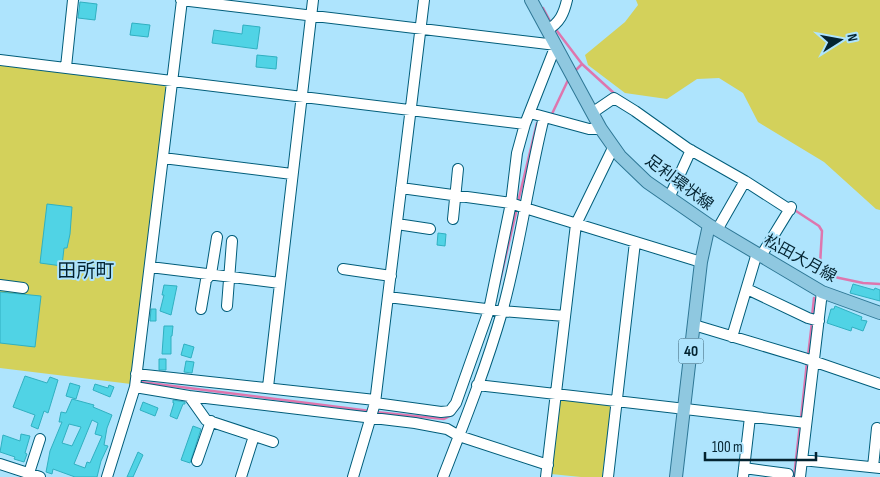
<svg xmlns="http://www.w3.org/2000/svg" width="880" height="477" font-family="'Sofia Sans Condensed','Noto Sans JP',sans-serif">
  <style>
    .green { fill: #d3d15b }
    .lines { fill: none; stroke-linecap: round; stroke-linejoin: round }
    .stream { stroke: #de76ae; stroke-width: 2.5 }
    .building { fill: #50d3e5; stroke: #30b0c1; fill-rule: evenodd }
    .minor-casing { stroke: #015d7a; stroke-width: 12 }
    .major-casing { stroke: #2e7795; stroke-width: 14 }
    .minor { stroke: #fff; stroke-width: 10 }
    .major { stroke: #8fc8e0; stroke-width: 12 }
    .labels { text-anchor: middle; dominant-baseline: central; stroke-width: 4; stroke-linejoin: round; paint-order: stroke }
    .shield { fill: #aee4fd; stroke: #365d6e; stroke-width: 1 }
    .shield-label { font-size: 15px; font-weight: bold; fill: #032330 }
    .street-label { font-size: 16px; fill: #032330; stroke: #aee4fd }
    .quarter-label { font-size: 19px; fill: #032330; stroke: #aee4fd }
  </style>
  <rect width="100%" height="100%" fill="#aee4fd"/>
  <path class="green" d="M636 0H880V210L876 209 824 162 758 122 743 93 719 78 697 79 667 99 625 93 588 65 585 55 625 22 638 5Z
    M0 64 151 82 165 86 168 88 131 384 0 368Z
    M562 398 609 403 611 408 602 477H581L551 474 558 400Z"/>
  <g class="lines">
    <path class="stream" d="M543 8 551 23
      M554 27 582 64 616 95
      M574 72 582 64
      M551 116 569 78
      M518 202 537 123 539 122
      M793 209 819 226 822 231 820 265
      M825 275 863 283 880 284
      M499 285 517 208
      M812 317 814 298
      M808 356 812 322
      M141 382 370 411
      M375 412 444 419 452 415 459 407
      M801 418 807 362
      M794 477 800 424"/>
  </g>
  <path class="building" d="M80 2 97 4 95 20 78 18Z
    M132 23 150 25 148 37 130 35Z
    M243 25 260 27 257 49 212 43 214 30 242 34Z
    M257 55 277 57 276 69 256 67Z
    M47 204 72 207 70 234 67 248H64L62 266 40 263Z
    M438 233 446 234 445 246 437 245Z
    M853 284 874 290 875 288 880 290V301L850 293Z
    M164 285 177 286 171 315 160 311 164 295H162Z
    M0 292 41 296 35 347 0 343Z
    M835 306 862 317 861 320 867 321 863 331 852 327 851 331 827 323 831 309H834Z
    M151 309H156V321H150Z
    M164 326H173L172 336H171V354H162Z
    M184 344 194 347 191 358 181 355Z
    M159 359H166V370H159Z
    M186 361 194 362 192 373 184 372Z
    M25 376 47 383 50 377 58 380 48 413 44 411 38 429 31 426 35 415 13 407Z
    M70 383 80 386 76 399 66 396Z
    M95 384 108 388 109 385 114 387 110 397 93 390Z
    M72 399 94 405 93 407 112 415 107 428 104 445 108 446 101 461 97 477H75L53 469 52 474 46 472 50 451 62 422H59L61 412 66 413ZM92 420 98 423 95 434 102 436 90 463 87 462 85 468 74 464ZM69 424 81 427 72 446 62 443Z
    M173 400 185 402V404H183L177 419 170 416 174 403H173Z
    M143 402 158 408 155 416 140 410Z
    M193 426 201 429 190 463 181 460Z
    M21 434 30 436 25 453 27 454 24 462 14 459 15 457 0 452 3 435 20 441Z
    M138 452 143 455 133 477H127Z"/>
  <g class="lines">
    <defs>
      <path id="minor" d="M181 0 556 45 525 124 517 153 511 203 489 310 456 403 450 411 441 412 375 403
        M547 30C560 23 564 13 567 0
        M0 60 525 124
        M66 67 73 0
        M530 113 589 129H601
        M592 113 614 98 635 111 687 148 745 181 717 230
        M163 158 292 174
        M745 181 790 210
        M401 188 511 203 525 208 701 262
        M669 198 691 150
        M453 219 458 169
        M397 224 430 229
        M761 256 791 207
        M150 267 280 283
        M343 269 391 276
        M0 285 23 288
        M747 289 808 318 819 321
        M388 297 502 311 565 316
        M227 306 232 241
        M201 309 206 280 211 274 217 237
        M694 325 804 358 880 384
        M732 337 757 253
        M136 374 375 400
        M477 385 806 423
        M135 387 189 396 415 423 447 429 459 436 548 465
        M268 387 313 0
        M189 396 206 420 273 442
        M802 460 880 468
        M197 461 211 421
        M0 464 40 477
        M873 467 877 428
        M744 468 788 474
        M29 473 40 439
        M107 477 135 387 182 0
        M241 477 254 436
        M353 477 375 403 424 0
        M443 477C464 423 486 368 502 312 520 248 528 181 544 117
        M546 477 576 224 613 148
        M608 477 635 242
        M743 477 750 417
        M800 477 822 292"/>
      <path id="major" d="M531 0 601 129 620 156 647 182 709 225 822 292 880 313
        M676 477 701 262 709 225"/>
    </defs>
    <use href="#minor" class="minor-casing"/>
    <use href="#major" class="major-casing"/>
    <use href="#minor" class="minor"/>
    <use href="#major" class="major"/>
  </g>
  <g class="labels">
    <rect class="shield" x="678.5" y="338.5" width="25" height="25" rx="4"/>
    <g class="shield-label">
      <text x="691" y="351">40</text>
    </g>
    <g class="street-label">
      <text transform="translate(679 183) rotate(37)">足利環状線</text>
      <text transform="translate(800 259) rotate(29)">松田大月線</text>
    </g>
    <g class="quarter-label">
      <text x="86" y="271">田所町</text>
    </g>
  </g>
  <g transform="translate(840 40) rotate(79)" stroke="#aee4fd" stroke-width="4" paint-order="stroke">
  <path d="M0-4L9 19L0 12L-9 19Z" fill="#032330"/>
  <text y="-8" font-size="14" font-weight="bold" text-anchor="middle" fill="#032330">N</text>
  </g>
  <path d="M705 452v8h111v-8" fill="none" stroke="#032330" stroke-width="2.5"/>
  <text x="712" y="452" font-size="15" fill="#032330" stroke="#aee4fd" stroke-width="4" paint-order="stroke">100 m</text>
</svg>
